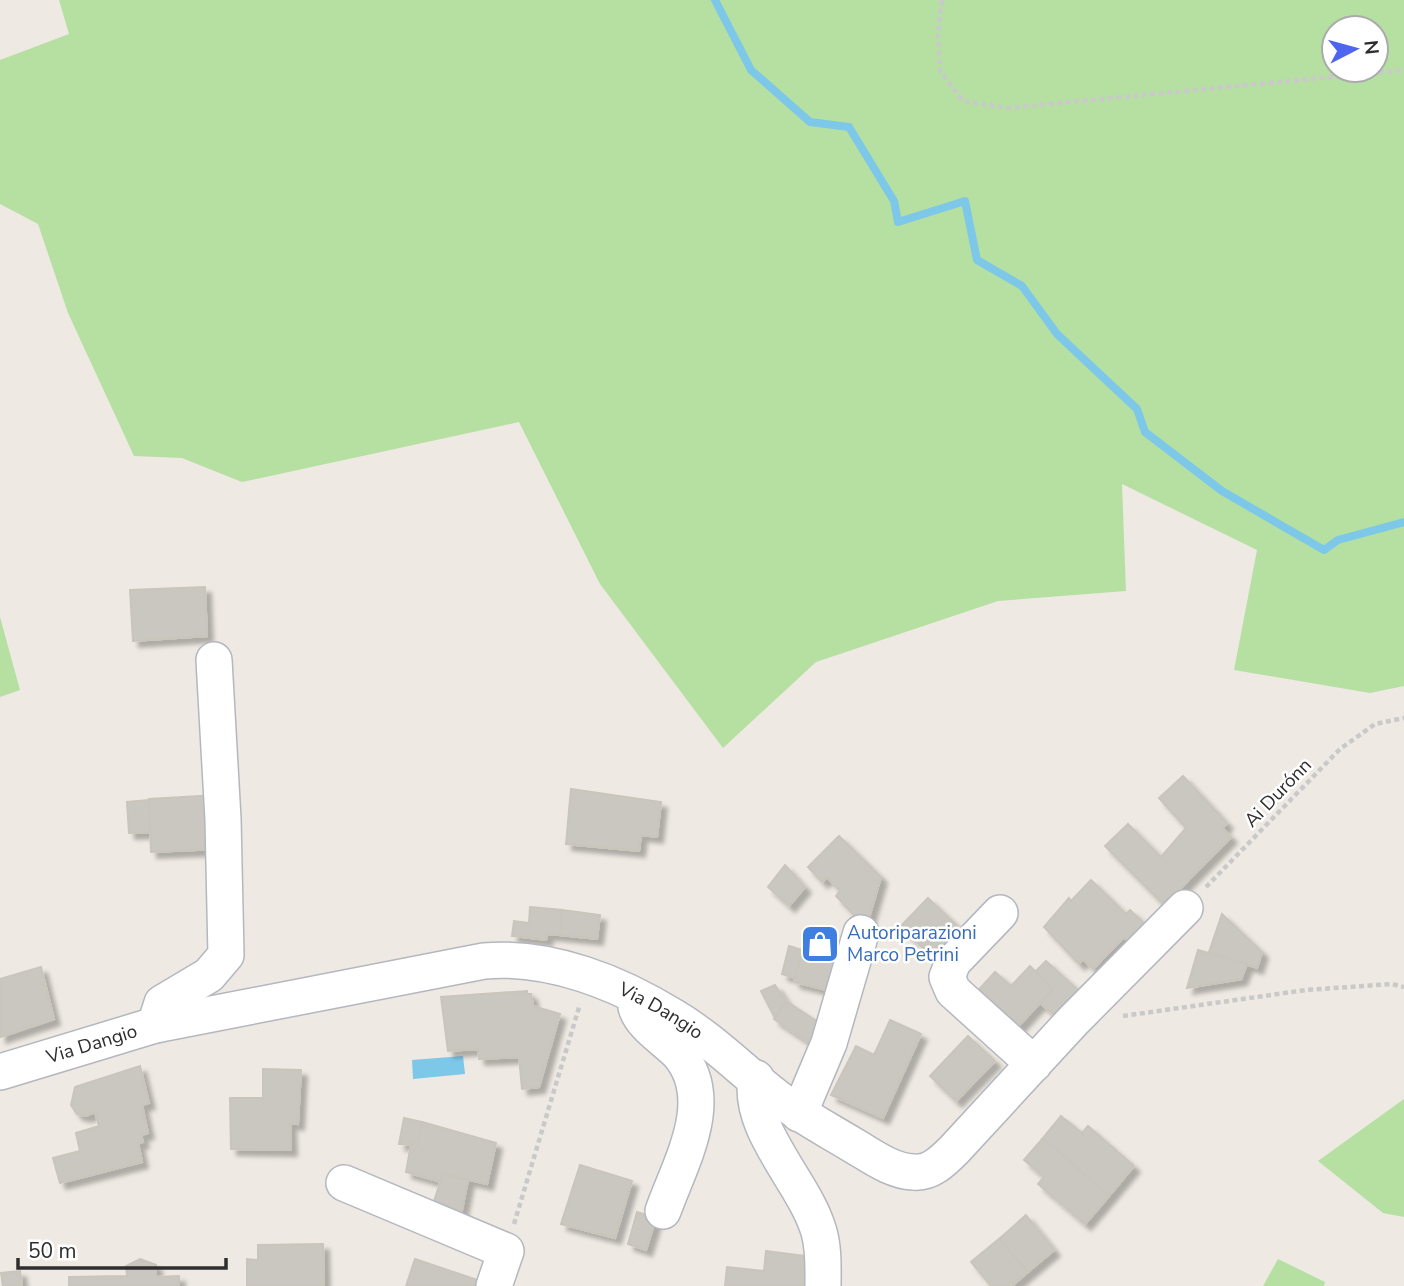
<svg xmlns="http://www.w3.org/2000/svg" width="1404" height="1286" font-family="'Nunito Sans',sans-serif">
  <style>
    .green { fill: #b5e0a2; fill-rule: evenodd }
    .water { fill: #7dc7e8 }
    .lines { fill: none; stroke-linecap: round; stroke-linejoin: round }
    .stream { stroke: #7dc7e8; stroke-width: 8 }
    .building { fill: #cac7c0; stroke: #cac5bb; stroke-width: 2; filter: url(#shadow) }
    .minor-casing { stroke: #b5b7c0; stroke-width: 38 }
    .path { stroke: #c9c9c9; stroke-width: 4.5; stroke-dasharray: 5 3.5; stroke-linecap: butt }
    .minor { stroke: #fff; stroke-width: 35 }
    .labels { text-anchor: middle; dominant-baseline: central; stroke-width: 5; stroke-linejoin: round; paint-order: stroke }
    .street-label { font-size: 19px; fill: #2e2e2e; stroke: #fff }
    .shop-label { font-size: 19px; fill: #366cbe; stroke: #fff; text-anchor: start }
  </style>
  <defs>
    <filter id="shadow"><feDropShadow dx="6" dy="6" stdDeviation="2" flood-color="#0004"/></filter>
  </defs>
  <rect width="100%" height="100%" fill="#eee9e2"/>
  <path class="green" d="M59 0H1404V686L1370 693 1234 670 1257 550 1122 484 1126 591 998 601 816 662 723 748 600 584 519 422 242 482 182 458 134 456 68 313 38 224 0 204V60L69 34ZM1334 28H1376V70H1334Z
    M0 617 20 690 0 697Z
    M1404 1099V1217L1383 1213 1318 1161Z
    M1278 1259 1325 1282 1324 1286H1263Z"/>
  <path class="water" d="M463 1056 465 1074 413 1079 412 1060Z"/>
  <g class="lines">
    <path class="stream" d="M715 0 751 70 810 122 849 127 894 201 898 222 965 201 977 260 1022 286 1057 334 1137 409 1145 432 1222 491 1324 550 1338 540 1404 522"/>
  </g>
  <path class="building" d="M205 587 207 636 133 641 130 590Z
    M1183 776 1227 823 1222 828 1231 837 1164 905 1105 846 1128 824 1161 857 1186 828 1159 798Z
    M571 789 661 802 657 837 641 835 639 851 566 844Z
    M217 795 219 849 151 852 149 799Z
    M149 800 150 832 129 833 127 802Z
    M839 836 881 877 866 928 836 896 840 891 827 877 822 882 808 867Z
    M785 865 805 887 789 906 768 887Z
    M1091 880 1126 914 1130 910 1146 925 1129 942 1124 937 1093 969 1083 959 1079 964 1044 927 1069 898 1071 901Z
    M928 898 968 936 941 964 900 927Z
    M530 907 562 910 560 935 547 934 546 940 512 936 514 921 529 923Z
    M562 910 600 915 597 939 560 935Z
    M1222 914 1262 952 1257 968 1209 952Z
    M789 946 802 950 795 978 782 974Z
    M803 947 847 959 839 993 794 982Z
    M1198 950 1247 964 1241 979 1187 988Z
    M1046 961 1078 990 1054 1015 1040 1003 1053 989 1035 972Z
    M1030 966 1053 989 1012 1033 973 996 995 972 1011 986Z
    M41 967 54 1019 0 1037V979Z
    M775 985 786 1001 775 1018 761 991Z
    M527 991V994H531L533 1006 560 1014 539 1087 522 1089 519 1057 479 1059 478 1049 448 1051 441 997Z
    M786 1001 821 1024 809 1042 774 1019Z
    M890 1020 921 1034 883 1118 831 1095 856 1046 874 1055Z
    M968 1036 995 1061 956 1101 930 1076Z
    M140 1066 149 1103 142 1105 148 1133 141 1135 143 1142 138 1143 142 1162 60 1183 53 1158 80 1151 76 1133 99 1126 95 1112 86 1116 77 1114 71 1105 75 1087Z
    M263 1069 301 1070 298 1124 290 1123 291 1150 231 1149 230 1098H263Z
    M1061 1116 1082 1133 1088 1126 1134 1166 1109 1196 1043 1138Z
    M404 1118 422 1122 418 1145 399 1144Z
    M422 1122 496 1143 487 1184 443 1174 441 1182 406 1172 411 1144 418 1145Z
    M1043 1138 1109 1196 1085 1224 1038 1184 1044 1177 1024 1160Z
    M580 1165 632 1181 615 1238 561 1224Z
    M443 1174 468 1180 460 1220 430 1213Z
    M637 1212 656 1218 646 1250 628 1244Z
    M1026 1215 1054 1250 1028 1272 999 1239Z
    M999 1239 1028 1272 1012 1286H991L971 1262Z
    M323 1244 324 1286H247V1259L258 1260V1245Z
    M766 1251 814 1257 812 1286H725L727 1267 764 1271Z
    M140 1259 156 1265V1277L179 1276V1286H69V1277L127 1276 126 1266Z
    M415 1259 477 1280 475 1286H406Z
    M20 1271 22 1286H3L1 1273Z"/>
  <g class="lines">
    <defs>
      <g id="minor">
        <path d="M1000 913 953 962 947 977 953 991 1034 1064"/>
        <path d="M636 1007C641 1026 666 1040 679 1054 718 1100 680 1163 663 1211"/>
        <path d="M155 1025 162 1003 209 975 226 955 223 819 214 660"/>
        <path id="s1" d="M0 1072 155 1025 484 961C550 955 619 983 674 1017 714 1041 743 1072 779 1099 803 1117 830 1131 856 1147 873 1157 892 1171 913 1172 930 1174 943 1161 954 1150L1073 1021 1185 908"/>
        <path d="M756 1078C747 1131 805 1182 819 1232 824 1249 823 1268 823 1286"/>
        <path d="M799 1114 829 1043 861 933"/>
        <path d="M344 1183 506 1251 494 1286"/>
      </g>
    </defs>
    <use href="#minor" class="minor-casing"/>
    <path class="path" d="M942 0 938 33 940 71 963 101 1007 108 1404 70
      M1206 887 1340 749 1375 724 1404 718
      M1123 1016 1306 990 1392 984 1404 987
      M514 1224 580 1004"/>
    <use href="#minor" class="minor"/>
  </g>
  <defs>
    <symbol id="shop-square" viewBox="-11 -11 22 22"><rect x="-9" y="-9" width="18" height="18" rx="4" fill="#3f7fe0" stroke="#fff"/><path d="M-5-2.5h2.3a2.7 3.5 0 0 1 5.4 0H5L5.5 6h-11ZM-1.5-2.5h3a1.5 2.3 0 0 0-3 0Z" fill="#fff"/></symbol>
  </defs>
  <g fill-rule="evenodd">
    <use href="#shop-square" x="798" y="922" width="44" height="44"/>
  </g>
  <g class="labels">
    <g class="street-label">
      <text transform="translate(1278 793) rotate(-46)">Ai Durónn</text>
      <text stroke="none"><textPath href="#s1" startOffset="684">Via Dangio</textPath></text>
      <text stroke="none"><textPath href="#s1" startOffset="96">Via Dangio</textPath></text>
    </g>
    <g class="shop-label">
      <text x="847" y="933">Autoriparazioni<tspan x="847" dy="22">Marco Petrini</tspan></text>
    </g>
  </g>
  <g transform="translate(1355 49) rotate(84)"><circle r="33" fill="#ffffff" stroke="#ababab" stroke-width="2"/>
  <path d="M0-5L12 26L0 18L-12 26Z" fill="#4e65ef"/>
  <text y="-10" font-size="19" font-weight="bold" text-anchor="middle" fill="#2e2e2e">N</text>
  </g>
  <path d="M18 1258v10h208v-10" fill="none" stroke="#2e2e2e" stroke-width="3.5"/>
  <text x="28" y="1258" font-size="21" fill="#2e2e2e" stroke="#ffffff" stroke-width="5" paint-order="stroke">50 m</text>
</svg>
